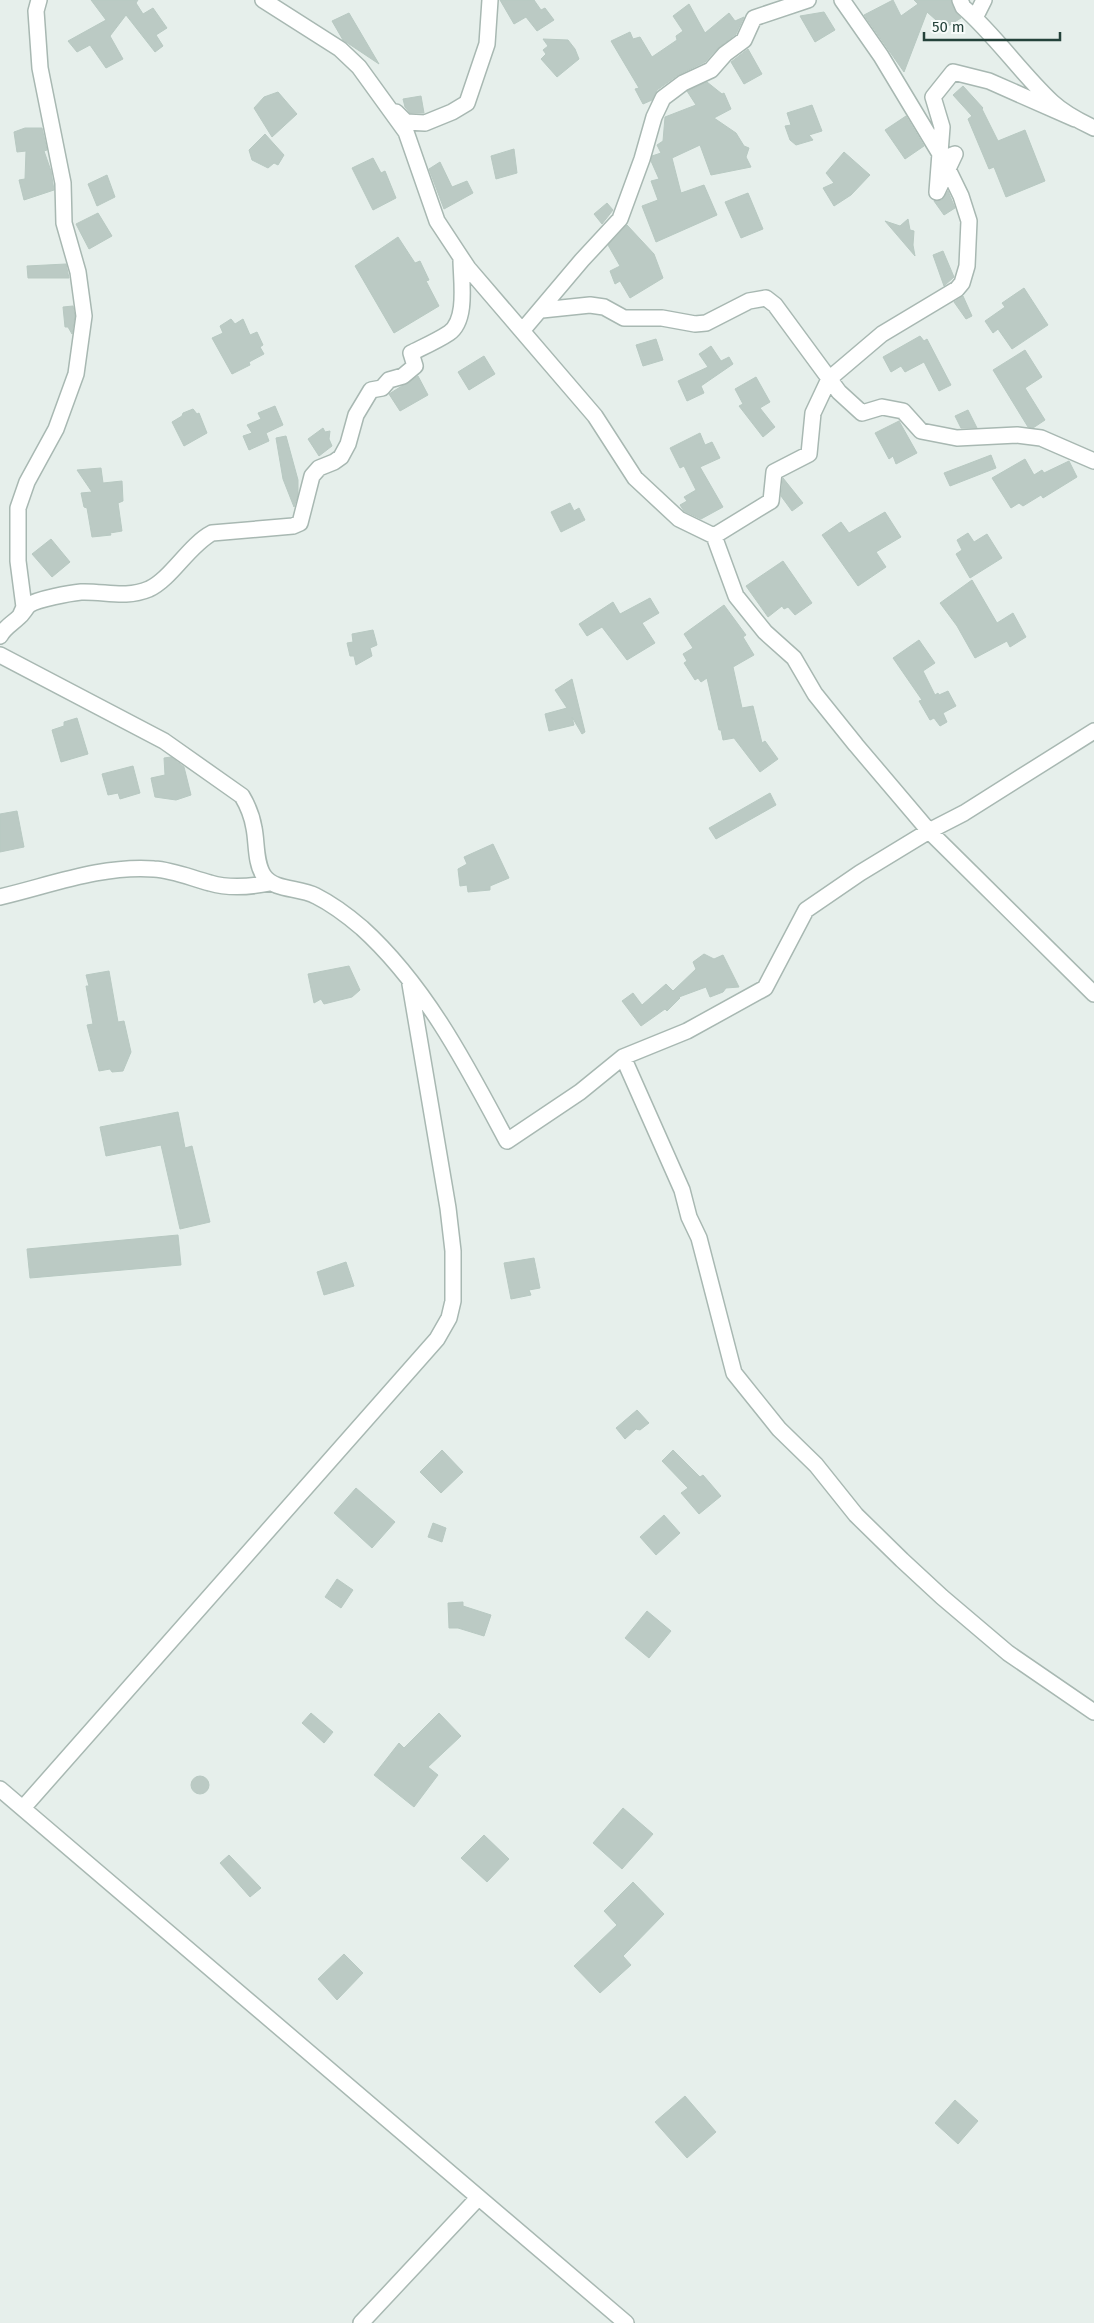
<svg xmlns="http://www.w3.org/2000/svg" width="1094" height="2323" font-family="'Fira Sans',sans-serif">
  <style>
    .building { fill: #bbcac4; stroke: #b8c9c2 }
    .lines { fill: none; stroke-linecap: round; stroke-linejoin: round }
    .minor-casing { stroke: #a8b8b2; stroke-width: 18 }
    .minor { stroke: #fff; stroke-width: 15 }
  </style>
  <rect width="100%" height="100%" fill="#e6efeb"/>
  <path class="building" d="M91 0H138L136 3 143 14 153 8 167 28 156 35 163 46 155 52 126 15 110 36 123 59 106 68 90 45 77 52 68 41 106 20Z
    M500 0H534L541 10 545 8 554 20 537 31 526 17 514 24Z
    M893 0 901 16 918 4 914 0H951L955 11 961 18 945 28 927 12 904 72 864 15Z
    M689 4 705 33 729 13 735 21 744 17 736 34 718 48 705 62 678 75 657 90 652 100 643 104 635 89 639 88 611 41 630 32 633 39 640 37 652 57 677 40 676 36 683 31 673 16Z
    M824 12 835 30 815 42 800 16Z
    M349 13 379 64 343 40 332 21Z
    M543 39 568 40 575 49 579 59 557 77 541 59 546 54 543 50 548 46Z
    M748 49 762 74 744 84 731 62Z
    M707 82 722 94 724 93 731 109 714 118 736 133 744 146 749 148 746 157 751 167 711 175 700 145 672 158 681 193 704 185 717 215 656 242 642 206 658 200 651 181 659 179 651 161 652 156 661 153 657 145 663 141 665 117 696 105 687 91Z
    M963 86 983 108 982 109 998 141 1025 130 1045 181 1006 197 994 167 989 169 968 119 972 116 953 95Z
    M278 92 297 114 272 137 254 108 264 97Z
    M421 96 424 113H410L405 107 403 99Z
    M812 105 822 131 809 135 813 140 796 145 790 140 785 126 791 125 787 113Z
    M906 116 924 146 905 159 885 130Z
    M25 128H42L47 150 44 151 51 171 54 190 24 200 19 180 25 179 26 151 17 152 14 132Z
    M265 134 284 155 278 165 274 163 268 168 252 160 249 150Z
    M514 149 517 173 496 179 491 156Z
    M844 152 870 175 851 195 834 206 823 188 834 183 826 173Z
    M373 158 381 173 385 171 396 198 373 210 352 168Z
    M440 162 452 187 467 181 473 193 444 209 429 169Z
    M107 175 115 197 97 206 88 184Z
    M948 191 955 208 944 215 934 201 942 200Z
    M748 193 763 229 741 238 725 202Z
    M607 203 613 210 602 224 594 214Z
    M98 213 112 236 89 249 76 224Z
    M908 219 910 230 914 231 913 245 915 256 885 221 900 226Z
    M627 225 654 254 663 278 630 298 620 281 615 284 610 271 620 266 608 245Z
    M398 237 415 263 420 261 429 280 426 281 439 306 394 333 355 266Z
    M943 251 954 277 944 286 933 255Z
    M66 264 69 278H28L27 266Z
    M1024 288 1048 325 1012 349 998 329 993 333 985 321 1005 307 1002 303Z
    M963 296 972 316 966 319 954 302Z
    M73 306 75 316 72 334 68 327H65L63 307Z
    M231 319 235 324 243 319 250 335 257 332 263 345 260 347 264 354 249 362 250 365 232 374 212 338 223 333 220 326Z
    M920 336 924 341 927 339 951 385 939 391 924 362 905 372 901 366 891 372 883 357Z
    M656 339 663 360 643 366 636 345Z
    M711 346 721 361 729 357 733 364 701 386 704 393 687 401 678 381 708 367 699 354Z
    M1025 350 1042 377 1025 388 1045 420 1033 428 1028 427 993 370Z
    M484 356 495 374 469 390 458 372Z
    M418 376 428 395 400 411 389 394Z
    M756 377 770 402 760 408 775 427 763 437 739 406 743 404 735 389Z
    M275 406 283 425 266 433 269 441 249 450 243 436 252 433 247 425 261 419 258 413Z
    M193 409 197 414 199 413 207 433 184 446 172 422 182 416 183 413Z
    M968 410 977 428H961L955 416Z
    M899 421 917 453 896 464 893 456 889 459 875 433Z
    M323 428 325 432 330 431 329 439 332 446 319 456 308 439Z
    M700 433 705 445 712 442 720 458 700 467 723 507 701 519 684 511 680 505 687 501 684 497 696 490 684 466 680 468 670 448Z
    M286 436 298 480V495L294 507 283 479 276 438Z
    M991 455 996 468 950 486 944 473Z
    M1025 459 1034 475 1042 470 1044 473 1069 461 1077 477 1043 498 1041 495 1023 506 1019 503 1011 508 992 478Z
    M101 468 103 483 122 481 123 501 118 503 122 531 110 533 111 535 92 537 87 508 84 507 81 493 92 492 77 470Z
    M783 478 803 503 792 511 781 496Z
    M570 503 574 511 579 508 585 520 561 532 551 512Z
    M885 512 901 537 876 552 886 567 858 586 822 535 841 522 849 533Z
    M968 533 974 542 987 534 1002 558 970 578 956 554 962 550 957 540Z
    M51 539 70 562 52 577 32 554Z
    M783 561 812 603 795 615 788 607 784 609 782 606 768 617 746 586Z
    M972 580 997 623 1013 613 1026 637 1010 647 1007 641 975 658 957 626 940 603Z
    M650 598 659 613 642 623 655 643 627 660 602 627 587 636 579 624 613 602 620 614Z
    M724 605 746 635 743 637 754 655 733 667 742 708 753 706 762 743 765 741 778 759 760 772 734 738 723 740 721 730H719L707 678 701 682 698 678 695 680 684 663 687 661 683 654 693 648 684 634Z
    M373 630 377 645 370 648 372 656 356 665 354 656H350L347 643 353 642 352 634Z
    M919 640 935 663 923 671 935 695 938 693 939 695 948 691 956 706 943 713 947 722 940 726 934 718 930 720 919 701 922 700 893 658Z
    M572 679 585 732 582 734 572 717 574 725 549 731 545 714 567 708 555 690Z
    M77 718 88 754 61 762 52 730 64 726V722Z
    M171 757 184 767 191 795 176 800 155 797 151 778 165 775 164 758Z
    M133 766 140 793 120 799 118 793 108 795 102 774Z
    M770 793 776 805 716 839 709 828Z
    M17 811 24 847 0 852V814Z
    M493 844 509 878 490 886V890L468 892 467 885 460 886 458 869 467 864 464 857Z
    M704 954 714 959 723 955 739 987 726 988 723 992 710 997 706 987 679 997 680 998 667 1011 665 1009 641 1026 622 1001 633 993 642 1005 666 984 673 991 696 969 693 962Z
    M349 966 360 990 352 997 324 1004 321 999 314 1003 308 974Z
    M109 971 118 1022 124 1021 131 1052 123 1071 112 1072 110 1069 99 1071 87 1025 93 1024 86 986H89L86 975Z
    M178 1112 185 1148 192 1146 210 1222 180 1229 161 1145 106 1156 100 1127Z
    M178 1235 181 1265 30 1278 27 1249Z
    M534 1258 540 1288 529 1290 531 1295 511 1299 504 1263Z
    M346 1262 354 1286 324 1295 317 1272Z
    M637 1410 649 1423 640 1430 636 1429 625 1439 616 1428Z
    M442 1450 463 1472 441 1493 420 1472Z
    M673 1450 700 1477 703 1475 721 1496 699 1514 681 1493 688 1488 662 1461Z
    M356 1488 395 1522 372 1548 334 1513Z
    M664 1515 680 1533 656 1555 640 1537Z
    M433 1523 446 1528 442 1542 428 1537Z
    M337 1579 353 1590 341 1608 325 1597Z
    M463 1602V1606L491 1615 484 1636 458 1628H449L448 1603Z
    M647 1611 671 1631 649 1658 625 1638Z
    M311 1713 333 1732 324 1743 302 1723Z
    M439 1713 461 1736 428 1767 438 1775 414 1807 374 1775 399 1743 404 1748Z
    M191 1785a9 9 0 1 1 18 0a9 9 0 1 1-18 0Z
    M623 1808 653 1834 622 1869 593 1843Z
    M484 1835 509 1859 487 1882 461 1858Z
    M229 1855 261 1888 250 1897 220 1863Z
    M633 1882 664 1914 623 1956 631 1965 600 1993 574 1966 617 1925 604 1911Z
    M344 1954 363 1973 337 2000 318 1979Z
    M685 2096 716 2132 687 2158 655 2122Z
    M955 2100 978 2121 958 2144 935 2123Z"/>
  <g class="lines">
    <defs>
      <path id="minor" d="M263 0 340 49 359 67 406 132 437 221 468 268 595 416 635 478 679 519 714 536 736 596 765 632 794 658 815 694 856 745 929 831 1094 994
        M960 0 963 7C996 36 1020 72 1052 102 1064 113 1079 121 1094 128
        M975 18 984 0
        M396 112 406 122 425 123 452 112 467 103 487 44 490 0
        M943 159 955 154 937 192 942 127 933 97 953 72 989 81 1075 119
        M542 310 590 305 604 307 624 318H662L695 324 706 323 749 301 766 298 775 305 839 392 862 413 882 407 903 411 921 431 957 438 1017 435 1041 438 1094 461
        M522 331 582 260 620 219 642 159 654 117 663 98 683 83 711 70 725 54 744 40 754 18 808 0
        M714 536 771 501 774 472 809 454 813 413 829 379 882 334 957 289 962 283 967 266 969 221 961 196 943 159 881 56 842 0
        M20 616 24 607 18 561V508L27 482 56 429 76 374 84 316 78 272 64 223 63 183 40 68 36 11 39 0
        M0 636C5 627 12 624 19 617 23 614 25 609 29 605 37 599 71 593 81 592 105 591 125 599 149 589 171 579 189 545 212 533L293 526 300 523 312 476 319 468 334 462 341 457 348 444 356 415 371 390 382 388 389 380 403 376 415 366 411 353C423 347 437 341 449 333 468 320 461 280 461 259
        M0 655 164 741 242 796C248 806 252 816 254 828 257 842 255 863 264 876 275 891 299 887 316 896 332 904 348 916 362 928 426 986 467 1066 507 1141L580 1092 623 1057 687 1031 765 988 806 910 860 873 929 831 964 813 1094 731
        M0 897C51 885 102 865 154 869 173 870 191 878 210 883 230 889 250 887 270 883
        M623 1057 682 1190 689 1217 699 1238 734 1373 779 1429 816 1465 856 1515 902 1560 942 1597 1008 1653 1094 1712
        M0 1789 626 2323
        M23 1808 437 1339 449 1318 453 1301V1251L448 1208 410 984
        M361 2323 478 2198"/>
    </defs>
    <use href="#minor" class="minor-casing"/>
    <use href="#minor" class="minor"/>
  </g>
  <path d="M924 32v8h136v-8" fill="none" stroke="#24423a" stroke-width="2.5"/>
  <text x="932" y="32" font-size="15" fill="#24423a" stroke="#f7fbf9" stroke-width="4" paint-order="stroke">50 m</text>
</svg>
